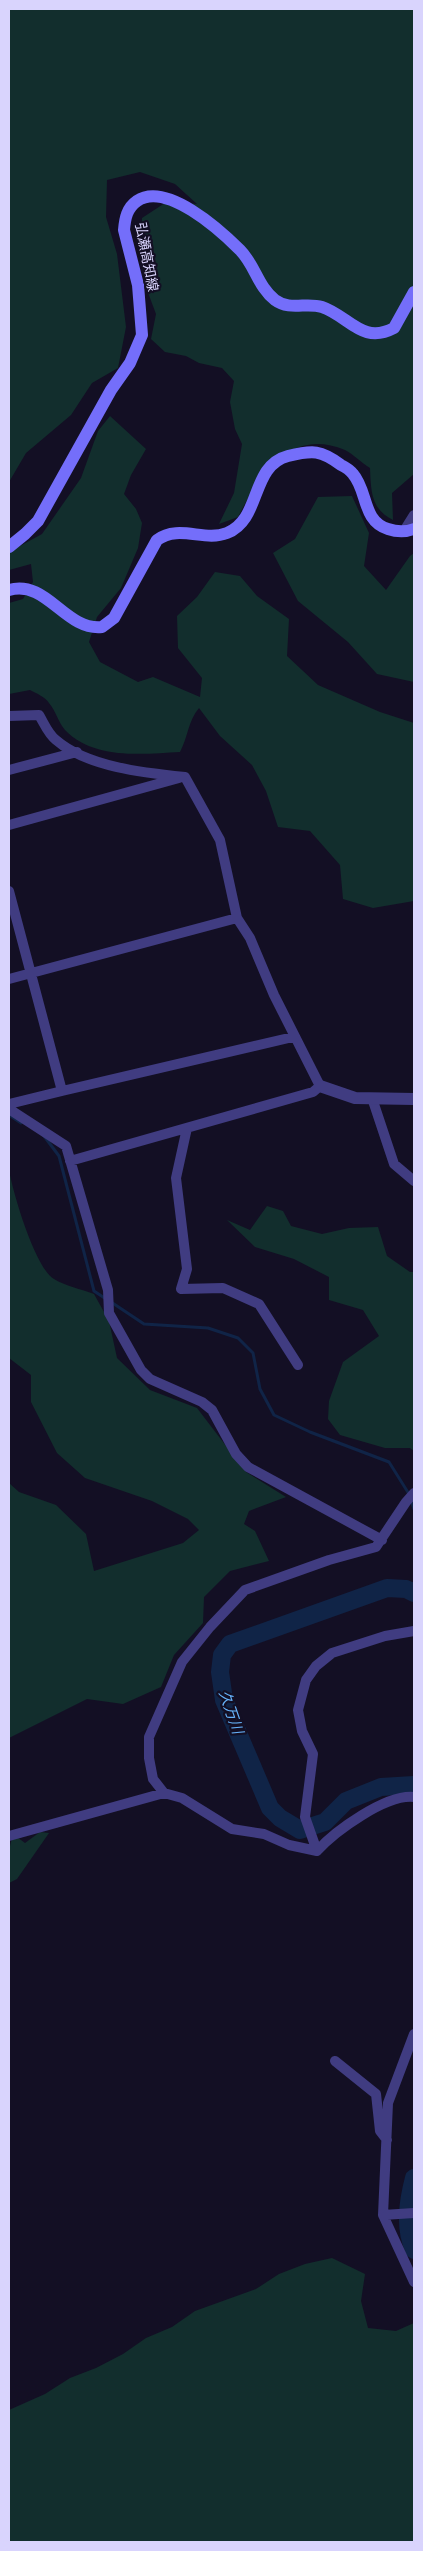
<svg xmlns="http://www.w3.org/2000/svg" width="423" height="2551" font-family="'Roboto Condensed','Noto Sans JP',sans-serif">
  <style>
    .green { fill: #122e2d }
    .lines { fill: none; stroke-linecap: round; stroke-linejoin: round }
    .stream { stroke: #102447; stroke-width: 3 }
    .river { stroke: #102447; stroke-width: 18 }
    .minor { stroke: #403c81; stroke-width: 10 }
    .tertiary { stroke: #403c81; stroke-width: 12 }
    .secondary { stroke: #746efa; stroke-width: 12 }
    .labels { text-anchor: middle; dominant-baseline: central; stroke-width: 4.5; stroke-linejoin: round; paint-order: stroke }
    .street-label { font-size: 14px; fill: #d9d4fd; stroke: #130f24 }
    .water-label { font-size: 15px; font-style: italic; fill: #66b2fa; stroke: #130f24 }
  </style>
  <rect width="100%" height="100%" fill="#130f24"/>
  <path class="green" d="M9 9H414V474L392 493 393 520C371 509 371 492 370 468 362 463 353 454 345 450 290 427 260 474 238 517L219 524 234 493 242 444 235 429 230 402 234 381 222 368 199 363 186 356 165 352 151 339 156 314 147 290 140 257 142 218 168 201 197 204 175 184 140 172 107 180 106 217 117 254 126 327 118 368 92 383 71 415 26 453 9 482Z
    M110 416 146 449 131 475 124 494 136 509 142 523 138 548 121 588 97 617 89 642 100 662 138 682 153 677 200 697 202 678 178 648 177 616 197 597 215 572 240 576 257 596 289 619 287 656 318 685 380 712 414 723V901L373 908 343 899 340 865 310 831 278 827 266 791 252 765 220 736 199 708C188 721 188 737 180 752 142 754 94 760 65 730 58 722 56 711 49 703 45 697 36 693 30 690L9 694V603L23 599 33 582 31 564 9 570V552L42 534 81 478 98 431Z
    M352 496 369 533 364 566 386 590 410 556 414 553V682L377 674 348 642 298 601 273 553 295 539 318 497Z
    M9 1170C13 1193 35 1268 54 1279 65 1286 81 1289 94 1294L109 1321 117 1358 150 1390 197 1408 246 1472 286 1497 249 1511 244 1524 255 1531 269 1561 230 1571 204 1597 203 1623 174 1655 161 1687 123 1704 87 1699 9 1738V1483L19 1492 56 1505 86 1534 94 1571 183 1543 199 1530 188 1519 152 1501 85 1478 57 1453 31 1402V1375L9 1358Z
    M267 1206 283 1211 291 1226 322 1234 349 1228 378 1227 387 1256 410 1272H414V1451L410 1448H385L340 1435 328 1419 329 1401 343 1362 379 1336 363 1310 329 1300V1277L294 1259 255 1247 227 1220 250 1230Z
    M40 1832 49 1833 17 1879 9 1883V1850L13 1834 25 1843Z
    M332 2258 365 2274 361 2301 368 2328 396 2331 414 2323V2542H9V2410L45 2394 70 2378 96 2368 123 2354 146 2338 172 2327 195 2311 256 2289 279 2274 305 2264Z"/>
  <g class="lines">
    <path class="stream" d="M9 1115 21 1123
      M44 1136 59 1156 94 1291 106 1299
      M111 1302 144 1324 208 1328 238 1338 253 1353 260 1389 274 1415 310 1432 389 1462 409 1494
      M411 1500 414 1509
      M406 1589 414 1583"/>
    <path class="river" d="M414 1593 406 1589 387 1588 230 1644 222 1655 220 1672 224 1700 270 1808 280 1818 300 1830 325 1822 346 1801 381 1787 414 1785
      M414 2178C408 2201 404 2227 414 2250"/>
    <path class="minor" d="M404 531 414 515
      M9 716 39 715C44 723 48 734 56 740 87 767 145 773 185 777
      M9 770 77 752
      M9 825 179 778
      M9 891 62 1091 293 1037
      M9 979 237 918
      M372 1098 394 1164 414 1181
      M9 1104 62 1091
      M9 1109 66 1146 108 1290 109 1313 141 1370 150 1379 202 1402 212 1410 236 1454 248 1467 382 1540
      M187 1128 176 1178 187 1269 181 1289 223 1288 259 1304 298 1365
      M70 1161 313 1092 320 1086 274 995 250 938 237 918 220 840 185 777
      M164 1793 153 1779 149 1758V1737L182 1662 210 1627 245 1590 329 1560 376 1547 406 1502 414 1493
      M9 1836 164 1793 182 1798 232 1829 264 1834 289 1845 317 1851C335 1831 386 1794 414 1797
      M317 1851 305 1817 313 1754 302 1731 298 1710 306 1680 316 1666 332 1653 385 1636 414 1631
      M414 2034 388 2103 383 2215 414 2282
      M335 2061 376 2094 380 2131 387 2140
      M383 2215 414 2213"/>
    <path class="tertiary" d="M320 1086 355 1098 414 1099"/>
    <path class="secondary" d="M9 547 25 534 38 521 111 390 130 363 142 335 138 285 124 230C125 218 127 208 137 201 166 181 220 230 240 250 255 265 258 287 275 300 290 311 306 302 322 307 349 316 362 345 394 328L414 292
      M9 590C47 579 65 631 102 627L114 618 157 540C179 524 204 542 227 533 262 519 250 466 288 456 313 450 321 450 341 465 345 467 350 470 353 474 368 491 362 521 388 529 397 532 406 532 414 529"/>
  </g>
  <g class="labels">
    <g class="street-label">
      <text transform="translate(147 257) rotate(79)">弘瀬高知線</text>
    </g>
    <g class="water-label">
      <text transform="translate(231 1712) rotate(71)">久万川</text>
    </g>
  </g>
  <rect width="423" height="2551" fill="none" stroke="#d9d4fd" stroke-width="20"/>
</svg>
